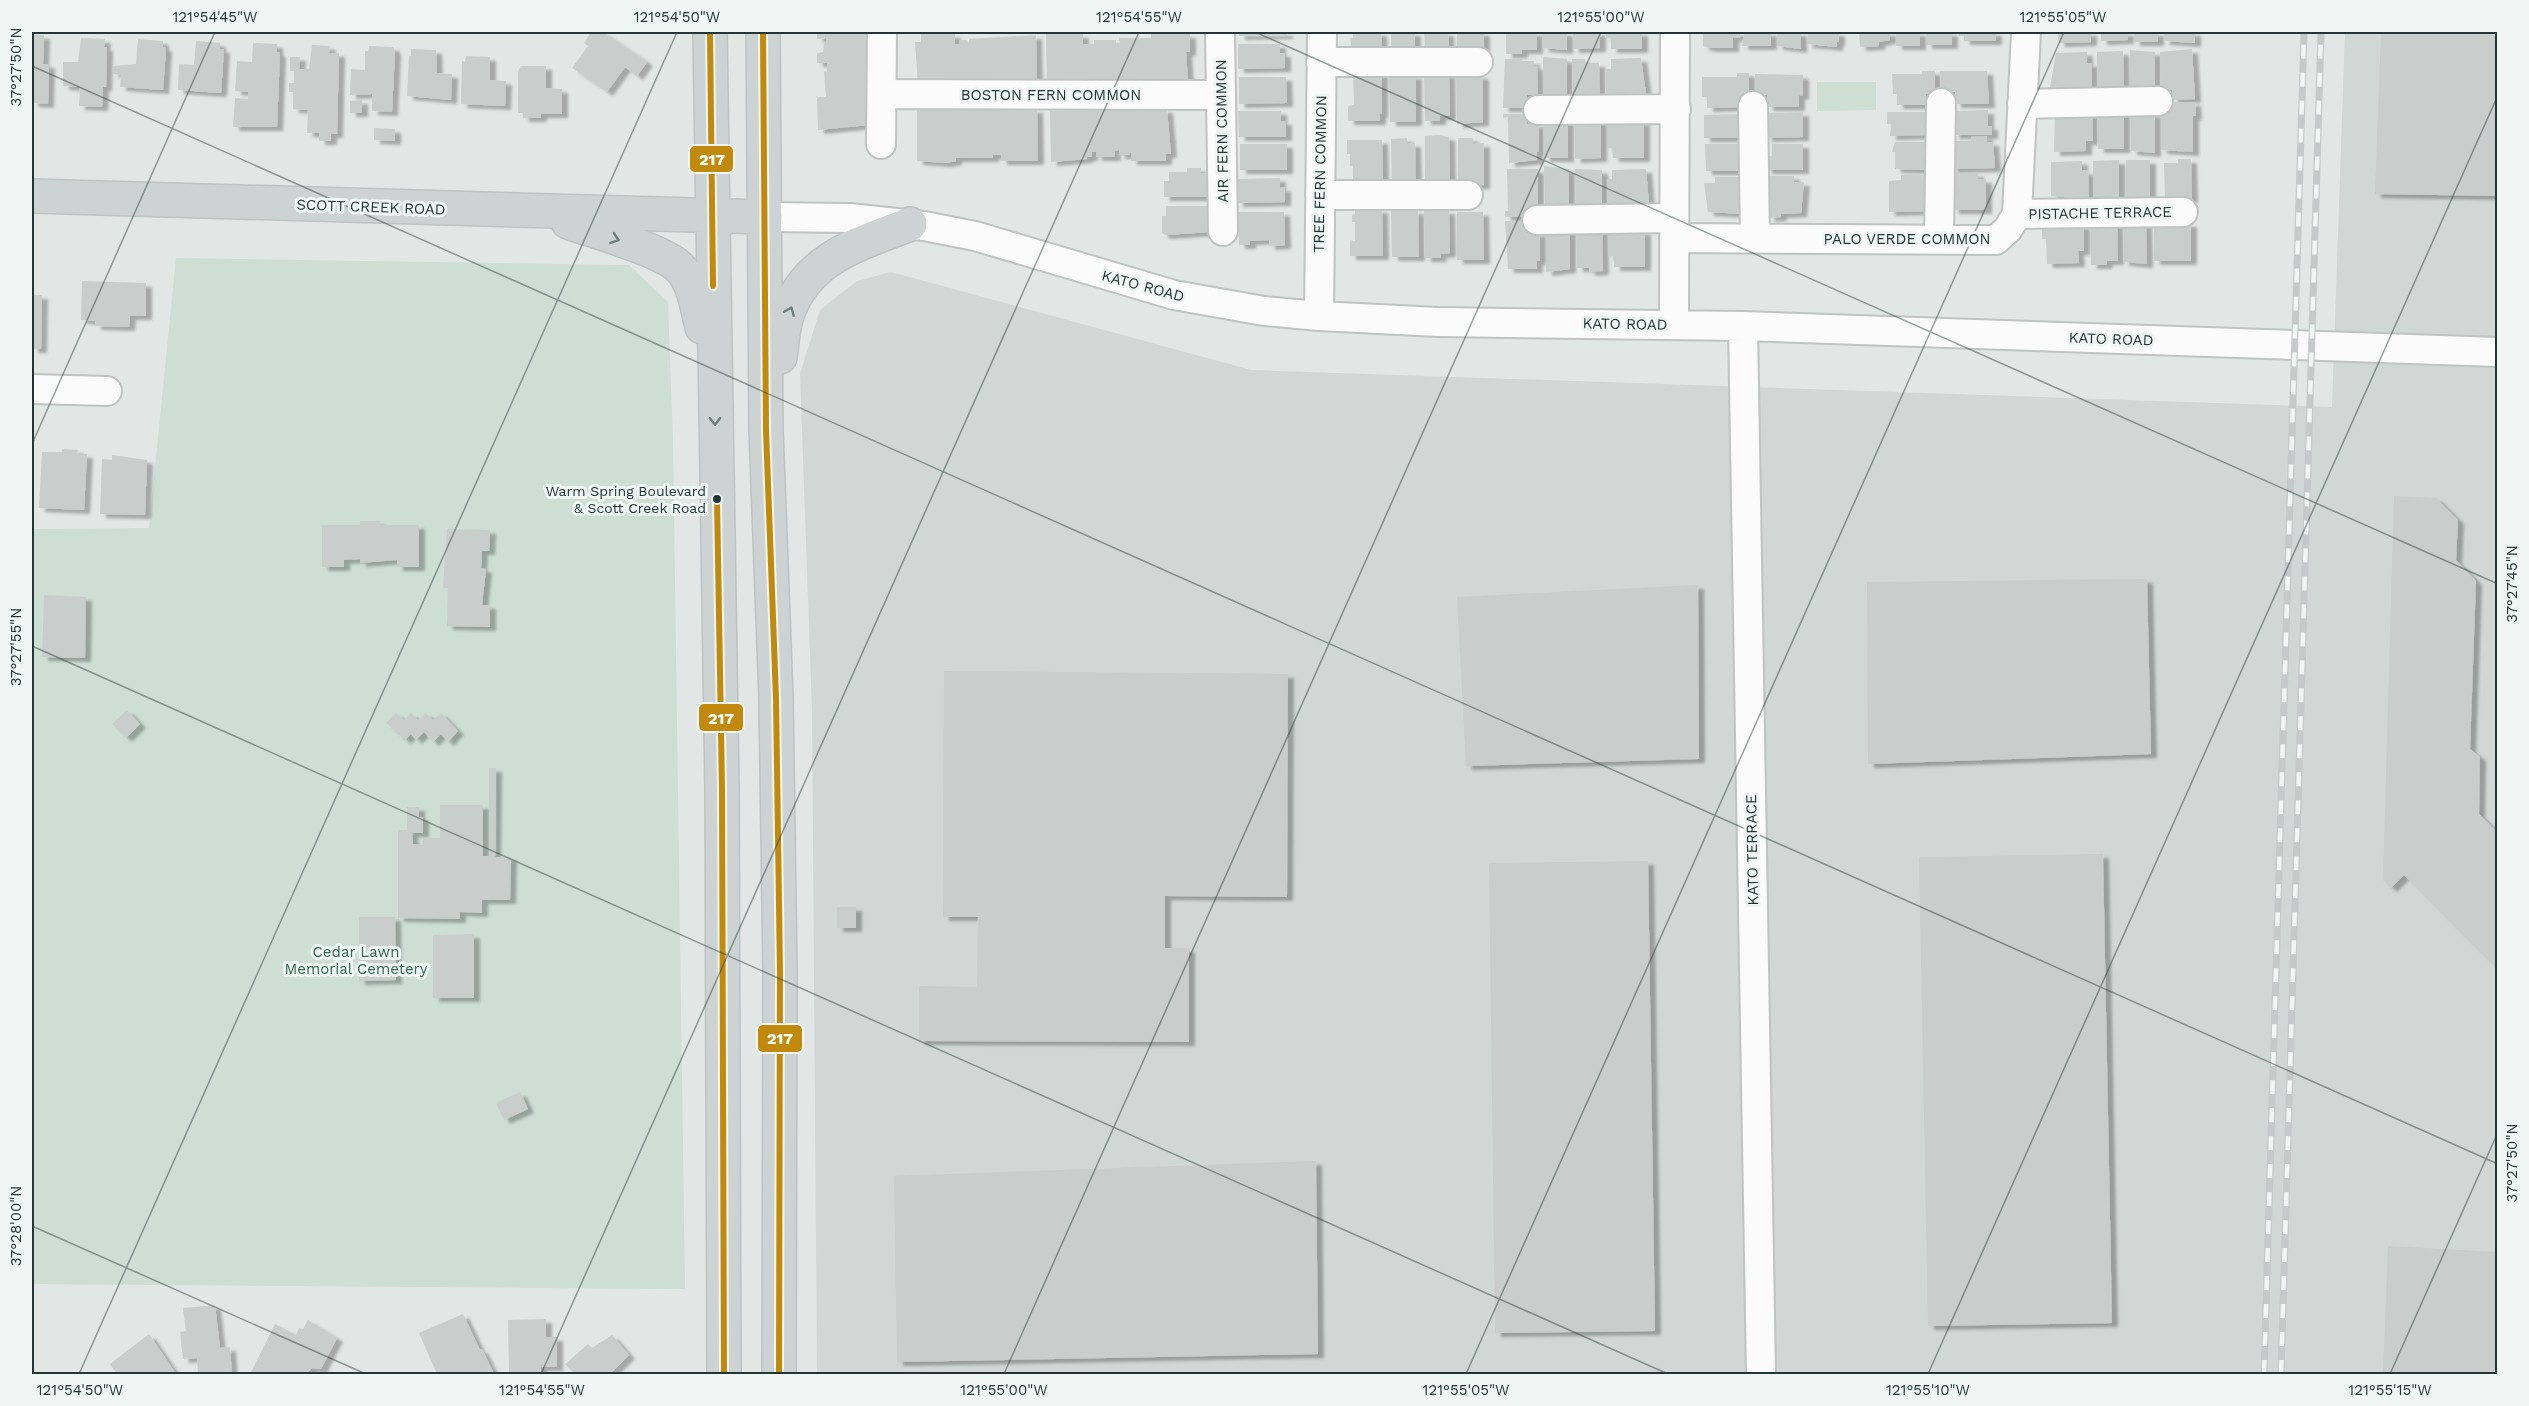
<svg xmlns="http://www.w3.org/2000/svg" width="2529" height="1406" font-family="'Work Sans',sans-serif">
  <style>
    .built { fill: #d0d7d5 }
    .green { fill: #cdded5 }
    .building { fill: #c9cdcc; filter: url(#shadow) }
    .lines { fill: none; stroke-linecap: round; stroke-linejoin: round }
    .minor-casing { stroke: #bfc3c2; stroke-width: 32 }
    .major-casing { stroke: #bcc3c2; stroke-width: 36 }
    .minor { stroke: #fbfbfb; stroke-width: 28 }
    .major { stroke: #cdd3d2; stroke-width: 33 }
    .rail-casing { stroke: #c6c9c9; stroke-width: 7 }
    .rail { stroke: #eff6f4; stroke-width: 4.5; stroke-dasharray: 14; stroke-linecap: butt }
    .bus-1-casing { stroke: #eff6f4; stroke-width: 10 }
    .bus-1 { stroke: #c28a0d; stroke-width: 6 }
    .oneway { stroke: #6f7d7c }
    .ticks { fill: none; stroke: #233635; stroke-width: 1.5; stroke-opacity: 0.45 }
    .bus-dot { fill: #233635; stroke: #eff6f4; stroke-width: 2 }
    .labels { text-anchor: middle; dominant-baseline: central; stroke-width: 6; stroke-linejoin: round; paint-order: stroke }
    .bus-label { font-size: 14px; fill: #233635; stroke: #eff6f4; text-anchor: end }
    .street-label { font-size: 15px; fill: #233635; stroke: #eff6f4 }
    .park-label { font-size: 15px; fill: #326852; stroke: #eff6f4 }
    .line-badge { stroke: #eff6f4; stroke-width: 2 }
    .badge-label { font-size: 16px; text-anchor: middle; font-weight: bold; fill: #fff }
    .neatline { fill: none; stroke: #233635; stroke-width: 2 }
    .ticks-label { font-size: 15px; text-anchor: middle; fill: #233635 }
  </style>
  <defs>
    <filter id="shadow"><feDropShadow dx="6" dy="4" stdDeviation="1.5" flood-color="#0004"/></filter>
  </defs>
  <rect width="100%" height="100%" fill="#e2e6e5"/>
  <path class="built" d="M2345 32H2497V1374H817L812 710 800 374 820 310 857 281 891 272 1251 370 2332 407Z"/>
  <path class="green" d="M1817 82H1876V110L1817 111Z
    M176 258 629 265 668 302 673 442 685 1289 32 1284V529L149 528Z"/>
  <path class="building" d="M591 32H603L647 62 637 76 625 67 607 92 572 68 588 46 584 43Z
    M817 32H868L869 125 818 130 817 97H826L824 71 827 72V63H817V53L823 52 824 42 827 43 826 38 817 39Z
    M1239 32H1287V35L1239 36Z
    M1353 32H1381L1382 51H1352L1350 38H1353Z
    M1391 32H1415V50H1391Z
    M1424 32H1448L1449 49H1425Z
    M1457 32H1484V48L1457 49Z
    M1506 32H1537V50H1522V54H1506Z
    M1542 32H1567V50L1543 48Z
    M1573 32H1600V48L1573 49Z
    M1605 32H1642V49H1611V38H1606Z
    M1703 32H1740V37L1733 38V48H1711L1703 46Z
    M1744 32H1771V46H1742Z
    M1777 32H1801V49L1777 46Z
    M1808 32H1839V42H1837V47L1807 44Z
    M1859 32H1890V40L1879 42V46L1860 47Z
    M1896 32H1920V46H1896Z
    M1926 32H1952V45H1926Z
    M1959 32H1996V41H1964V36H1959Z
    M2057 32H2091V42L2059 43Z
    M2101 32H2128V40L2101 41Z
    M2134 32H2158V42H2134Z
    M2164 32H2195V43L2164 41Z
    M2381 32H2498V196L2375 194Z
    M921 34H955V44H959V40H967L969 43V39L1036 35 1037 83 918 85 915 42H921Z
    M1046 34H1083V44H1094V40H1116V43H1120L1119 38H1151V34H1190V52H1186L1188 81H1185V84L1047 86Z
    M32 35H44L43 64H49L48 104 32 103Z
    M81 38 105 39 104 47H107L106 87H103L102 107 79 106 80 87 63 86V62H78Z
    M138 39 163 41V47L166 48 163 90 120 87 121 75 113 74V66L136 64Z
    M196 41 220 43V49H224L221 93 178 90 179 64 194 65Z
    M253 43 277 44V52L280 53 277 127H233L235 98 248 99V92L235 91 237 61 252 62Z
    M1238 44H1280V53H1285V68L1238 69Z
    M312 45 330 46 329 53H339L337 134H331V141H319V133H307L308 110 293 109V92H289V83H294V71H290V57H300L299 69H309Z
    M369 46 393 47 395 52 392 112 372 111V94L350 95 351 69 365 70V51H368Z
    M411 49 436 50 437 73 452 74 451 100 407 96 409 56H411Z
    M2192 49 2195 99 2172 100V90H2161L2160 52Z
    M2130 50 2155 52V89H2130Z
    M2123 51 2124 90H2097V52Z
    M2087 52V63H2092V90L2050 88 2056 53Z
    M466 56 490 57V80L506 81 505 106 461 104 462 61 465 62Z
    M1543 57 1567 59V97H1543Z
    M1641 58 1646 94 1606 97 1605 69H1611V59Z
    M1505 59H1522V61H1534V66H1537L1538 95H1527L1525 108H1503Z
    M1572 59H1585V63H1599L1600 98H1573Z
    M521 66H546V88L562 89V114H541V118H523V113H518V71Z
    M1922 71H1935V94H1926V105H1897V94H1893L1892 74H1922Z
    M1940 71H1987L1989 104H1955V92H1941Z
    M1353 73H1382V114H1380V121H1348V106L1354 105Z
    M1449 73 1450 116H1440V121H1425L1424 74Z
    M1737 73H1749V96H1740V107L1707 108V97H1702V77H1737Z
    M1755 74 1803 75V96L1799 95V107H1767V95H1755Z
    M1389 75H1416V122H1390Z
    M1456 75H1483V122L1457 124Z
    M1239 77H1286L1287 103 1239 104Z
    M362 100V113H350V101Z
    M2171 102H2195L2196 116H2193V152L2161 150V110H2171Z
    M917 108 1037 109 1038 161H1001V155H993V158H956V161L946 163 917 161Z
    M1167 109 1171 154H1166V161H1131V151L1129 155H1119V150L1110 151 1115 152V157H1096V152H1092V157H1087V159L1051 162 1050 111Z
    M1988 110V126H1992V135H1953L1956 111Z
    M1238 111H1281V121H1286V137H1239Z
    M2124 111V149H2098L2097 112Z
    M1803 112V137L1766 138 1765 113Z
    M1887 112H1929V135L1890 136 1891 124H1887Z
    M2092 113 2093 141H2086V151L2054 152 2055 114Z
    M2130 113H2155V153L2131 151Z
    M1503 114H1527V124L1539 123V152H1537V160L1509 163 1508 117 1503 118Z
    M1742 114V138H1704V115Z
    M1601 119V158L1575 159 1574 120Z
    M1543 120H1568V158H1544Z
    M1607 120 1644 121V158H1613L1612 148H1607Z
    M374 128 395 129V141L374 140Z
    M1438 135 1449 137 1450 184H1425V136Z
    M1987 136V142H1993L1995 168 1951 169V154H1956V141H1971V137Z
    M1407 138V143H1415L1416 186H1392L1391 139Z
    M1458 138H1473V144L1484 143V185L1458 186Z
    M1347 140H1382L1383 187H1353V166H1350V154H1347Z
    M1895 142H1928V170L1895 169V152H1892Z
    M1240 144H1287V170H1240Z
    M1705 144H1741L1743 171H1706Z
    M1772 144H1803V170H1766L1765 156H1772Z
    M2178 159H2191L2192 199H2165L2164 163H2178Z
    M2119 160V199H2093V161Z
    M2126 160H2150V198H2126Z
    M2082 161V170L2088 171 2089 199 2051 196V162Z
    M1544 166 1569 169V207H1545Z
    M1187 168H1201V173H1211V197H1164V181H1169V172H1187Z
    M1507 169H1538V208L1527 211V217H1505V211H1508Z
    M1575 169 1602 170V207H1576Z
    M1646 169 1649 204 1608 207 1607 179H1612V170Z
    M1950 173H1978V179H1986V210H1953Z
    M1901 175H1927L1928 211 1889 212V181L1901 180Z
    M1767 176H1794V182H1804L1801 213 1781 214V217L1769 218Z
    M1715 177H1743V214L1708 212 1704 183H1715Z
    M1280 178V188L1285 187V202L1237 203V179Z
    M1166 206H1210L1211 232 1165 235 1162 233V216H1166Z
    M1355 209H1382L1383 256H1350V240L1355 241V222H1352V215L1355 214Z
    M1418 210 1419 257H1392L1391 211Z
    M1424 210H1449L1450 253 1440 254 1441 258H1425Z
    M1237 212H1284L1285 245 1269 246V240L1250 241V245H1239Z
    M1457 212H1483L1484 260H1457Z
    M1505 221H1527V233L1540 232V261H1537V269H1508Z
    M2091 221H2117L2118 261H2107L2106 265H2091Z
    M2123 223H2146L2147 264 2123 262Z
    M2154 223H2191V261H2154Z
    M2042 225H2084V251H2078L2079 263 2047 264 2046 239H2042Z
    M1570 229V269L1546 272V230Z
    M1576 229H1602L1603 271 1589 272V268H1577Z
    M1608 229 1645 231V267H1614V256L1608 257Z
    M82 281 146 283V316H130L129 327 95 326V321L81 320Z
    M32 295H42L41 349H32Z
    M62 449 78 450 77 454H87L84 510 39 508 42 452H62Z
    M112 455 147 460 145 515 100 514 102 459 112 460Z
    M2394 496 2436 498 2458 520 2456 560 2476 581 2470 749 2480 757 2479 814 2498 833V970L2404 875 2391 888 2383 880Z
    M360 521H380V525H419V567H397V560L360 563V559L344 560V567H322V525H360Z
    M447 529 490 530 489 551H482L481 568 486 569 482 605H490V627L447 626 448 588H443Z
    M2147 579 2151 754 1868 764 1867 582Z
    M1698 585 1699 759 1466 766 1457 597Z
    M44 595 86 597 85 658 42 657Z
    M944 671 1288 674 1287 897 1165 896V948H1189V1042L919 1041V986L977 987 978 917H943Z
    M127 710 140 724 126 738 112 724Z
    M396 713 404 720 411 713 418 720 426 713 433 720 441 713 458 731 448 742 441 734 433 742 424 732 416 740 411 734 405 740 386 723Z
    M489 768H496L495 857H511L510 900H482V913L460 912V919L398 918V830H407V807H419V817H423V833H412L413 844 422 845 423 838H440V805H483V856H489Z
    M2103 854 2112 1323 1928 1326 1919 857Z
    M1648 861 1655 1331 1495 1333 1489 863Z
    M837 907H856V928H837Z
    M359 917H395L396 980 359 981Z
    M474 934V998H433V935Z
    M520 1092 528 1109 504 1120 496 1103Z
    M1316 1161 1318 1354 897 1362 894 1176Z
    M2388 1246 2498 1252V1374H2383Z
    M215 1305 220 1348 230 1347 232 1374H198L197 1358 183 1359 180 1332 186 1331 183 1308Z
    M463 1314 480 1350 482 1349 494 1374H437L419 1333Z
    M546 1319V1337H557V1367H541V1372H535V1374H509L508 1320Z
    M308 1320 337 1338 321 1369 312 1368 306 1374H281L280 1371 278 1374H250L275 1324 296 1335 299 1328 303 1329Z
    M149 1334 176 1374H117L110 1364Z
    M612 1335 629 1355 610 1374H575L565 1364 588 1344 592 1348Z"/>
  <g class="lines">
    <defs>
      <path id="minor" d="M1220 32 1223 231
        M1321 62H1478
        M882 94 1221 95
        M2022 104 2158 101
        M1753 106 1755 238
        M1538 110 1676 109
        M881 144 882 32
        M1320 195H1468
        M2017 214 2183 212
        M765 217 850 218 924 226 975 236 1174 295 1264 311 1319 316 1438 322 1743 326 2498 352
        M1537 220 1674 218
        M1674 238 1996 240 2008 229 2017 214 2026 32
        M1939 239 1941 103
        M1319 316 1322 32
        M1674 324 1675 32
        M1743 326 1761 1374
        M32 389 107 391"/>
      <path id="major" d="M710 32 722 788 724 1374
        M763 32 766 430 776 698 780 972 779 1374
        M32 196 765 217
        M568 222C593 231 662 250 679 267 694 281 697 307 702 327
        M780 357C782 343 783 325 788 312 809 256 860 244 910 224"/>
    </defs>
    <use href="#minor" class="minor-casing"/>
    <use href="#major" class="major-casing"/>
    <use href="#minor" class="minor"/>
    <use href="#major" class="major"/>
    <defs>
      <path id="rail" d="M2264 1374 2304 32
        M2281 1374 2321 32"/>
    </defs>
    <use href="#rail" class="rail-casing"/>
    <use href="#rail" class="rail"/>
    <defs>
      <path id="bus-1" d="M710 32 713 286
        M763 32 766 430 776 698 780 972 779 1374
        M717 499 722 788 724 1374"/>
    </defs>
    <use href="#bus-1" class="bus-1-casing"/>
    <use href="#bus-1" class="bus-1"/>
  </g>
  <defs><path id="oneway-chevron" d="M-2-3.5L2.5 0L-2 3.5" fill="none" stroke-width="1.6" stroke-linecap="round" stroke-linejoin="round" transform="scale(1.5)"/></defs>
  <g class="oneway">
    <use href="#oneway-chevron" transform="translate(615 239) rotate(19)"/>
    <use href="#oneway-chevron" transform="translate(790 311) rotate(-67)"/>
    <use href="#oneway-chevron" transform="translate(715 421) rotate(89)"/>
  </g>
  <path class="ticks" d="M1255 32 2498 584M32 66 2498 1164M32 444 215 32M32 646 1668 1374M32 1226 366 1374M79 1374 677 32M541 1374 1139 32M1004 1374 1601 32M1466 1374 2064 32M1928 1374 2498 95M2390 1374 2498 1132"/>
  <circle class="bus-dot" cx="717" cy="499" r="5"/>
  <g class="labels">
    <g class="bus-label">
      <text x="706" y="491">Warm Spring Boulevard<tspan x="706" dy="17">&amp; Scott Creek Road</tspan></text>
    </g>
    <g class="street-label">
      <text x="1051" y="95">BOSTON FERN COMMON</text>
      <text transform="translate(1222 131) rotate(-91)">AIR FERN COMMON</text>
      <text transform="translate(1320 174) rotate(-89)">TREE FERN COMMON</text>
      <text transform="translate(371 207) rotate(2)">SCOTT CREEK ROAD</text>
      <text transform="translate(2100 213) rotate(-1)">PISTACHE TERRACE</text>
      <text x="1907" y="239">PALO VERDE COMMON</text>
      <text transform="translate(1143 286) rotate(15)">KATO ROAD</text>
      <text transform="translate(1625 324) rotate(1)">KATO ROAD</text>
      <text transform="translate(2111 339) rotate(2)">KATO ROAD</text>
      <text transform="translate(1752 850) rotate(-91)">KATO TERRACE</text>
    </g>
    <g class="park-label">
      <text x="356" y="952">Cedar Lawn<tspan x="356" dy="17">Memorial Cemetery</tspan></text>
    </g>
  </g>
  <g class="line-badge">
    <rect x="689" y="145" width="45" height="28" rx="6" fill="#c28a0d"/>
    <rect x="698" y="703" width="46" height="29" rx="6" fill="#c28a0d"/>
    <rect x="757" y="1024" width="46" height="29" rx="6" fill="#c28a0d"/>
  </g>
  <g class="badge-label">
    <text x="712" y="165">217</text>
    <text x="721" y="724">217</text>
    <text x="780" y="1044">217</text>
  </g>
  <rect width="2529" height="1406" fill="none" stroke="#eff6f4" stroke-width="66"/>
  <rect x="33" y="33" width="2463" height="1340" class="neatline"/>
  <g class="ticks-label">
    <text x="215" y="22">121°54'45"W</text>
    <text x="677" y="22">121°54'50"W</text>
    <text x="1139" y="22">121°54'55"W</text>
    <text x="1601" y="22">121°55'00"W</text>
    <text x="2063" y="22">121°55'05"W</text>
    <text transform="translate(16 67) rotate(-90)" y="5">37°27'50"N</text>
    <text transform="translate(2512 584) rotate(-90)" y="5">37°27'45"N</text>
    <text transform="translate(16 647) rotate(-90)" y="5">37°27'55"N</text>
    <text transform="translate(2512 1163) rotate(-90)" y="5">37°27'50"N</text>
    <text transform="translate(16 1226) rotate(-90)" y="5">37°28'00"N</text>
    <text x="80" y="1395">121°54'50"W</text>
    <text x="542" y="1395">121°54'55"W</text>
    <text x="1004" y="1395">121°55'00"W</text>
    <text x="1466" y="1395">121°55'05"W</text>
    <text x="1928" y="1395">121°55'10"W</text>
    <text x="2390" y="1395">121°55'15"W</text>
  </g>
</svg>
